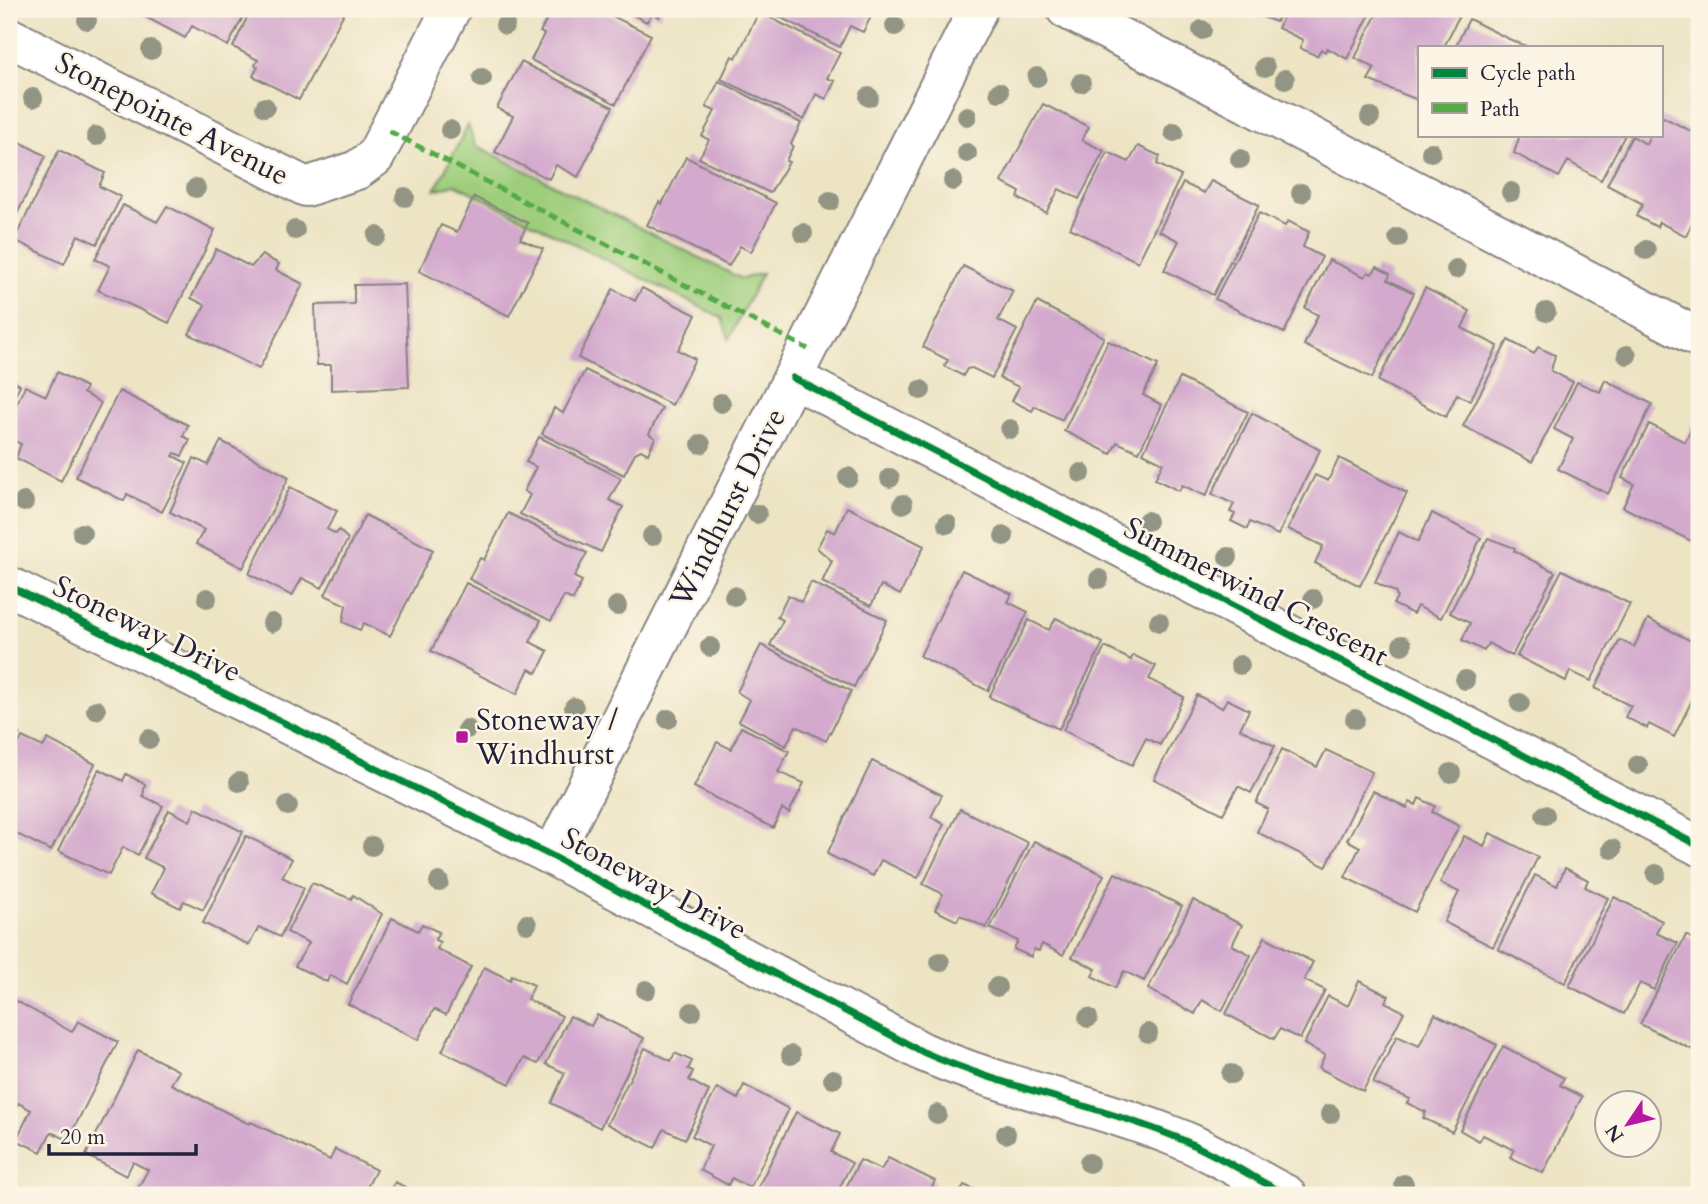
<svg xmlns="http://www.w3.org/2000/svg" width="1708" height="1204" font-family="Cardo,serif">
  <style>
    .green { fill: #9ecd7b; stroke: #60785b; stroke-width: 2 }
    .building { fill: #d3a9cd }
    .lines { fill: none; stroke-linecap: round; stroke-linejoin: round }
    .minor-casing { stroke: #888380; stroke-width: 42 }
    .minor { stroke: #fff; stroke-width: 38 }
    .quiet { stroke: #53aa46; stroke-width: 5; stroke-dasharray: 10 5; stroke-linecap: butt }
    .cycleway-casing { stroke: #fcf5e5; stroke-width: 11 }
    .cycleway { stroke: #00873e; stroke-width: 7 }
    .tree { fill: #929583 }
    .poi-dot { fill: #b5179e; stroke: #fcf5e5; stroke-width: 2.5 }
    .labels { text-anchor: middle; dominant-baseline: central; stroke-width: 5; stroke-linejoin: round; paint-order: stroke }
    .street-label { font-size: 30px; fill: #22223b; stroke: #fcf5e5 }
    .poi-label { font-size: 30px; fill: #22223b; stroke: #fcf5e5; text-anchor: start }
  </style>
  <rect width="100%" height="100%" fill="#fcf5e5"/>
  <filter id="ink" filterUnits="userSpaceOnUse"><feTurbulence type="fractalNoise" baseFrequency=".0143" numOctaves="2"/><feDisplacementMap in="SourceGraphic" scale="14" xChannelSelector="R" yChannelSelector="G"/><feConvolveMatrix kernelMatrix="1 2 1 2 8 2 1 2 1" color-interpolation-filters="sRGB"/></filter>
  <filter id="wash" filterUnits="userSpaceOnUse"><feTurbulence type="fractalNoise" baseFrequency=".00686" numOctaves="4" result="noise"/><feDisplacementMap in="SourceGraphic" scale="28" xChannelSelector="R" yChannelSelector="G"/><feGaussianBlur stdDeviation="1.57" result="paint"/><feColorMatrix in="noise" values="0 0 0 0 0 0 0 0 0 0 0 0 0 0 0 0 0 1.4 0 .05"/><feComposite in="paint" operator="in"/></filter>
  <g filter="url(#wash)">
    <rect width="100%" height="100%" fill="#ede4c4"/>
    <path class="green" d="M468 125 475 145 742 279 762 273 729 339 722 318 455 184 435 190Z"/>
    <g id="blocks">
      <path class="building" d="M142 9H247L228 46 192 26 185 38 140 14Z
        M251 9H346L299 100 253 76 258 67 255 65 258 60 233 47Z
        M567 9H598L651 35 616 104 531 60 544 34 540 32 551 11 563 17Z
        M634 9H663L659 17 652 13 647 22 631 14Z
        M763 9H875L863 32 850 26 840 47Z
        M1242 9H1282L1276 22Z
        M1287 9H1369L1372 10 1347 59 1327 48 1325 52 1321 49 1317 56 1300 48 1303 40 1278 28Z
        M1379 9H1450L1460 14 1444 47H1419L1418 100 1368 80 1375 68 1355 58Z
        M759 12 840 53 827 78 835 81 826 99 816 94 804 120 721 79 732 56 736 58Z
        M1469 19 1509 39 1528 47H1455Z
        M521 62 613 107 578 177 556 165 549 179 495 152 513 116 497 108Z
        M719 81 801 123 791 144 793 146 786 161 789 162 770 193 699 158 709 140 702 136 715 111 706 107Z
        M1043 104 1089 127 1082 140 1104 151 1079 199 1059 189 1046 213 1018 198 1020 192 1001 182Z
        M1661 116 1699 135V209L1686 236 1659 222 1657 227 1636 216 1643 204 1607 185 1632 136 1646 144 1650 135H1661Z
        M1520 135H1625L1601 180 1568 161 1559 177 1514 153Z
        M9 136 46 156 9 230Z
        M1138 146 1160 156 1157 164 1181 176 1138 262 1070 228 1108 152 1129 162Z
        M59 150 105 173 99 186 121 197 97 244 78 235 64 264 14 240Z
        M686 157 776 203 751 252 740 246 729 266 647 225 659 202 662 204Z
        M1211 181 1259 205 1213 295 1164 270 1179 241 1159 231 1183 183 1204 193Z
        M474 197 528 223 520 239 543 249 509 316 419 271 441 225 457 232Z
        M123 205 157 222 167 206 215 230 169 323 98 290 110 266 95 259Z
        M1259 213 1285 226 1288 221 1309 232 1303 247 1322 257 1284 333 1215 299Z
        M216 249 251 267 262 255 279 264 276 270 303 284 259 369 189 334 205 305 191 298Z
        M1329 260 1365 277 1368 272 1372 274 1377 267 1390 274 1388 280 1414 293 1372 378 1304 345 1318 315 1305 308Z
        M963 266 1013 291 998 320 1017 330 992 378 972 368 967 369 963 376 944 366 948 360 923 347Z
        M405 284 409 387 331 390V365H317L315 305 354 304V285Z
        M642 288 696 315 678 350 695 359 672 405 578 358 613 289 635 301Z
        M1425 288 1470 311 1462 328 1498 346 1470 401 1457 394 1446 417 1378 381Z
        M1037 302 1104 337 1062 420 1035 406 1032 411 1012 401 1019 387 999 378Z
        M1508 340 1534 354 1538 347 1555 355 1551 371 1573 382 1532 462 1463 426Z
        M1108 341 1158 365 1143 395 1162 405 1139 452 1117 442 1111 454 1064 431Z
        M585 370 662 408 649 434 655 438 648 454 641 450 635 453 624 475 542 434 554 408 563 413Z
        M57 372 86 387 83 393 101 403 61 481 16 458 21 444 9 438V420L25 386 46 396Z
        M1180 378 1248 412 1206 496 1182 485 1179 491 1155 479 1163 463 1143 453Z
        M9 379 20 385 9 408Z
        M1605 380 1652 404 1608 494 1558 469 1573 439 1554 429 1577 382 1600 392Z
        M119 391 188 425 183 436 190 440 182 456 175 453 173 456 187 463 162 512 127 494 124 501 76 477Z
        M1252 413 1320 450 1278 535 1250 522 1247 529 1231 521 1235 514 1230 512 1234 504 1212 494Z
        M1649 424 1685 442 1693 425 1699 428V529L1693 542 1623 507 1634 484 1622 478Z
        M539 437 621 478 609 500 623 507 601 552 520 514 530 495 524 491 536 467 526 462Z
        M221 441 289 477 243 568 196 544 204 530 170 512 194 458 208 465Z
        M1339 458 1407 493 1360 586 1315 563 1323 546 1288 529 1315 475 1328 481Z
        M290 487 337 511 327 529 336 534 339 530 348 539 322 588 302 578 292 596 249 574Z
        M847 507 924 546 900 595 881 585 871 606 822 582 832 561 817 548 827 529 835 533Z
        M508 513 587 553 574 577 582 581 573 600 564 596 551 621 469 579 480 558 484 560Z
        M1432 513 1481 538 1441 618 1417 606 1413 614 1393 604 1397 597 1395 592 1375 582 1399 532 1418 542Z
        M365 515 433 550 390 636 364 623 360 630 343 622 346 605 325 595Z
        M1488 538 1515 548 1514 551 1555 572 1512 656 1488 643 1484 651 1462 640 1470 623 1450 613Z
        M962 570 1012 594 1008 602 1028 612 988 691 920 656Z
        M1562 570 1630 604 1591 681 1570 671 1566 681 1517 656Z
        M811 582 887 620 854 687 770 645 783 620 777 617 788 595 801 602Z
        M466 583 541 620 530 642 548 651 537 673 529 669 517 694 431 651Z
        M1056 618 1103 643 1059 729 989 697 1029 620 1049 630Z
        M1648 619 1699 645V686L1674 737 1649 724 1647 728 1625 717 1631 706 1595 688 1620 640 1634 647Z
        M761 645 851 691 826 741 796 726 786 746 739 721 750 700 737 692Z
        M1105 647 1131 660 1133 655 1156 666 1149 679 1184 697 1160 745 1146 738 1132 765 1063 730Z
        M1197 695 1222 708 1227 699 1249 710 1240 729 1275 746 1251 793 1238 786 1223 814 1154 779Z
        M741 727 789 751 778 772 804 783 789 813 782 809 773 828 694 787 717 742 731 749Z
        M9 729 19 734 9 754Z
        M22 737 43 747 48 739 95 764 51 851 9 830V763Z
        M1282 749 1317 767 1326 750 1372 772 1326 867 1257 832 1268 809 1256 803Z
        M872 761 942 795 931 817 944 824 918 878 881 860 873 876 827 854Z
        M99 769 123 781 126 774 145 784 143 796 163 806 138 855 123 847 109 875 58 851Z
        M1373 791 1407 808 1410 802 1416 805 1419 798 1435 806 1432 812 1459 826 1415 912 1345 877 1360 847 1347 840Z
        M196 808 243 832 203 910 184 901 180 908 151 893 164 868 144 858 169 810 190 821Z
        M960 809 1028 843 986 928 960 915 957 921 935 910 943 894 923 884Z
        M1490 833 1538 857 1493 947 1444 922 1459 892 1440 883 1464 836 1484 846Z
        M246 836 292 859 282 877 304 888 280 937 259 927 249 945 203 923Z
        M1034 841 1104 875 1063 955 1042 944 1039 951 1034 949 1031 957 1014 949 1018 941 990 928Z
        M1565 868 1588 880 1585 887 1608 898 1565 983 1498 949 1535 875 1557 886Z
        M1115 873 1182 906 1144 981 1124 971 1115 988 1092 976 1096 969 1072 957Z
        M312 883 351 899 353 895 382 914 347 984 330 975 327 982 295 966 309 943 287 932Z
        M1614 897 1662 921 1656 933 1678 943 1654 990 1640 983 1624 1014 1569 986Z
        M1193 900 1242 925 1232 945 1251 955 1222 1011 1202 1000 1195 1014 1148 989Z
        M392 918 418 931 422 924 439 932 435 940 440 942 437 949 471 967 446 1015 434 1009 418 1040 348 1004Z
        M1686 935 1699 942V1053L1640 1024Z
        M1265 937 1313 962 1304 980 1325 990 1300 1039 1280 1029 1274 1039 1226 1014Z
        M484 967 510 980 512 975 534 985 527 999 562 1016 538 1064 524 1058 510 1084 442 1051Z
        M1359 981 1389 996 1385 1002 1404 1012 1363 1091 1319 1068 1325 1055 1304 1044 1328 996 1348 1006Z
        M9 997 72 1032 78 1021 118 1042 68 1140 51 1132 41 1152 16 1140 31 1110 18 1103 9 1122Z
        M1435 1014 1497 1045 1452 1132 1423 1118 1426 1112 1407 1103 1410 1099 1373 1083 1397 1036 1419 1046Z
        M597 1015 644 1038 600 1128 551 1103 565 1073 546 1064 570 1016 591 1026Z
        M1503 1046 1564 1078 1560 1085 1582 1097 1543 1173 1510 1157 1514 1150 1483 1135 1479 1141 1460 1130Z
        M645 1048 671 1061 675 1053 692 1061 688 1069 693 1071 689 1080 709 1091 685 1139 664 1129 655 1148 607 1124Z
        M138 1050 179 1071 171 1084 249 1124 251 1122 330 1160 335 1149 376 1170 363 1195H134L148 1170 133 1162 126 1176 86 1155Z
        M744 1085 789 1109 750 1188 732 1178 728 1185 700 1170 711 1146 692 1136 717 1088 738 1099Z
        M796 1112 840 1134 831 1152 852 1163 836 1195H754Z
        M888 1158 935 1181 928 1195H842L860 1160 881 1170Z
        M395 1182 421 1195H388Z
        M964 1185 986 1195H959Z"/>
    </g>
  </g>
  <g filter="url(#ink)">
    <use href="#blocks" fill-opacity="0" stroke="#888380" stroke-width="2"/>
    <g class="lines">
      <defs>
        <path id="minor" d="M1066 9 1699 338
          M9 37 306 187 357 170 375 157 451 9
          M793 378 1699 846
          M9 586 552 856 923 1052C1004 1088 1091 1103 1173 1136 1212 1151 1250 1176 1287 1195
          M552 856 978 9"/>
      </defs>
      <use href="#minor" class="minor-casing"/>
      <use href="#minor" class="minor"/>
      <path class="quiet" d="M389 131 808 349"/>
      <defs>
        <path id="cycleway" d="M793 378 1699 846
          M9 586 552 856 923 1052C1004 1088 1091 1103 1173 1136 1212 1151 1250 1176 1287 1195"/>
      </defs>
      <use href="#cycleway" class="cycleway-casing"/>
      <use href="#cycleway" class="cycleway"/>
    </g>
    <g class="tree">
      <circle cx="87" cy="20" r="10"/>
      <circle cx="505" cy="25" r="10"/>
      <circle cx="895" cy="26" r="10"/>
      <circle cx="1202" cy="30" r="10"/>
      <circle cx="151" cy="50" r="10"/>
      <circle cx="1265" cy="67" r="10"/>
      <circle cx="1037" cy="77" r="10"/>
      <circle cx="482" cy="78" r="10"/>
      <circle cx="1285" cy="79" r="10"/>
      <circle cx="1081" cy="83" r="10"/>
      <circle cx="999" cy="92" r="10"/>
      <circle cx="869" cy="97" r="10"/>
      <circle cx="33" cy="98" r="10"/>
      <circle cx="265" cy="107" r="10"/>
      <circle cx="967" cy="116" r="10"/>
      <circle cx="1370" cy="117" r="10"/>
      <circle cx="450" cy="130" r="10"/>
      <circle cx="1174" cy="132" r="10"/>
      <circle cx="96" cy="136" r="10"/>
      <circle cx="1431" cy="152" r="10"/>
      <circle cx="967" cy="153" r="10"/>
      <circle cx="1240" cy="159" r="10"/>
      <circle cx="953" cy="181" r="10"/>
      <circle cx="196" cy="188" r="10"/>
      <circle cx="1511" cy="192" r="10"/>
      <circle cx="1301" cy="193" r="10"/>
      <circle cx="405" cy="197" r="10"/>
      <circle cx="830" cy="201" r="10"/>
      <circle cx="295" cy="230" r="10"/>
      <circle cx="803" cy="233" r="10"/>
      <circle cx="377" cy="236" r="10"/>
      <circle cx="1398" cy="238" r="10"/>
      <circle cx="1646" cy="250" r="10"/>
      <circle cx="1456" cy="269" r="10"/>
      <circle cx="1546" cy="312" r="10"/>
      <circle cx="1627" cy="355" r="10"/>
      <circle cx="921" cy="390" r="10"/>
      <circle cx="721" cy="403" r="10"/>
      <circle cx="1010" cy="429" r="10"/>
      <circle cx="701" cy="444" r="10"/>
      <circle cx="1081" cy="473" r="10"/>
      <circle cx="848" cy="477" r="10"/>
      <circle cx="890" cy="478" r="10"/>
      <circle cx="24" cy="502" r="10"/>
      <circle cx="903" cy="504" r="10"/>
      <circle cx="757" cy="514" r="10"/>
      <circle cx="1147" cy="521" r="10"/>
      <circle cx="947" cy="524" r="10"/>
      <circle cx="82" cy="533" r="10"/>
      <circle cx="652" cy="536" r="10"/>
      <circle cx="1004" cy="536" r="10"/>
      <circle cx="1228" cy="557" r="10"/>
      <circle cx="1099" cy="579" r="10"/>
      <circle cx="734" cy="596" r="10"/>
      <circle cx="207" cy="598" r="10"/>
      <circle cx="1313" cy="599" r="10"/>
      <circle cx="617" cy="606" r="10"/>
      <circle cx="1159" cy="622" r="10"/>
      <circle cx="272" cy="623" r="10"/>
      <circle cx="1402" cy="645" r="10"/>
      <circle cx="710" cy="647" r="10"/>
      <circle cx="1240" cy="665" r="10"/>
      <circle cx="1465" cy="680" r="10"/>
      <circle cx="1520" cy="703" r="10"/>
      <circle cx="574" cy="707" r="10"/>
      <circle cx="96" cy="710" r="10"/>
      <circle cx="668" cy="719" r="10"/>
      <circle cx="1355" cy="719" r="10"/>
      <circle cx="467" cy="729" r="10"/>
      <circle cx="149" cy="739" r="10"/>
      <circle cx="1638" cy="765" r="10"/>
      <circle cx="1451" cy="773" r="10"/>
      <circle cx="239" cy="782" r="10"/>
      <circle cx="288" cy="806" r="10"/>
      <circle cx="1545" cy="815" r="10"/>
      <circle cx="372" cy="846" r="10"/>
      <circle cx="1612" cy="849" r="10"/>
      <circle cx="1656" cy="874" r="10"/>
      <circle cx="439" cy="882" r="10"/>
      <circle cx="527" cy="924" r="10"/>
      <circle cx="940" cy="962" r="10"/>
      <circle cx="997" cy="987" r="10"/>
      <circle cx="646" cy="990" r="10"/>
      <circle cx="692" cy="1012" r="10"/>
      <circle cx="1088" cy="1018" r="10"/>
      <circle cx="1148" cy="1033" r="10"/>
      <circle cx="791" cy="1055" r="10"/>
      <circle cx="1231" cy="1074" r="10"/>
      <circle cx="833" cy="1079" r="10"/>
      <circle cx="937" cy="1114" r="10"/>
      <circle cx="1330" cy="1114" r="10"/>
      <circle cx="1006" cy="1134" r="10"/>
      <circle cx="1089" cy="1163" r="10"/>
      <circle cx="1404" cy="1184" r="10"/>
    </g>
  </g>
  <rect class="poi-dot" x="455" y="730" width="14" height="14" rx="3.5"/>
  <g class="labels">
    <g class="street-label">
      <text transform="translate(172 119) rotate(27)">Stonepointe Avenue</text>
      <text transform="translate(728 508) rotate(-63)">Windhurst Drive</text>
      <text transform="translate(1256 592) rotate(27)">Summerwind Crescent</text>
      <text transform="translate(147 629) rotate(26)">Stoneway Drive</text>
      <text transform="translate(654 884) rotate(28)">Stoneway Drive</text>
    </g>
    <g class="poi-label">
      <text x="476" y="720">Stoneway /<tspan x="476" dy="34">Windhurst</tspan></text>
    </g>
  </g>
  <rect width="1708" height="1204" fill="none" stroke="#fcf5e5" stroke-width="35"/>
  <rect x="1418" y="46" width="245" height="91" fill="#fcf5e5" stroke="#a5a1a1" stroke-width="2"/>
  <rect x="1432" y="68" width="35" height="10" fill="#00873e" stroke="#a5a1a1" stroke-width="2"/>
  <text x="1480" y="80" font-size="21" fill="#22223b">Cycle path</text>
  <rect x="1432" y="103" width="35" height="10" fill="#53aa46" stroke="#a5a1a1" stroke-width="2"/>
  <text x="1480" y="116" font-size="21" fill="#22223b">Path</text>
  <g transform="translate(1628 1124) rotate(235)"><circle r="33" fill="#fcf5e5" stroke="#a5a1a1" stroke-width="2"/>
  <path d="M0-5L12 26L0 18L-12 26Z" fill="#b5179e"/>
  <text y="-10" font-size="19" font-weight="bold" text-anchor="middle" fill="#22223b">N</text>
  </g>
  <path d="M49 1144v10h147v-10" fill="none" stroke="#22223b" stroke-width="3.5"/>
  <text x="60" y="1144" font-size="21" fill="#22223b" stroke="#fcf5e5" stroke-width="5" paint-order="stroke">20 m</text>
</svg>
